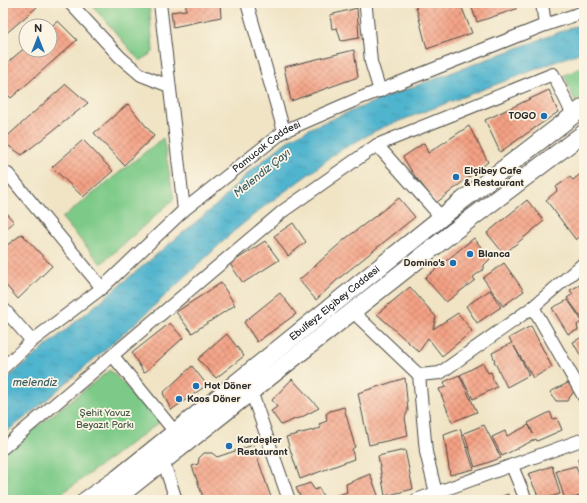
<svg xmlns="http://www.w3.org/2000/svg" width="587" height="503" font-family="'Balsamiq Sans',sans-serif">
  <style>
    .green { fill: #7dca88; stroke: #547a5a }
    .water { fill: url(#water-ripples); stroke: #3e707c }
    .building { fill: url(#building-cross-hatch) }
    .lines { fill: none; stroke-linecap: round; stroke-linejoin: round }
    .street-casing { stroke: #494742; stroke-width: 14 }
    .secondary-casing { stroke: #494742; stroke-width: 19 }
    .street { stroke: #fff; stroke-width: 12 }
    .secondary { stroke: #fff; stroke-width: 17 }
    .poi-dot { fill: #1f6fb2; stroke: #fcf5e5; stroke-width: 1.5 }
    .labels { text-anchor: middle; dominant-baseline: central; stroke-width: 3.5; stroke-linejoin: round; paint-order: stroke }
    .poi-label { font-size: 10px; font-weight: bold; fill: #2b2b2b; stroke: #fcf5e5; text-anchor: start }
    .street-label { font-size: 10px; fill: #2b2b2b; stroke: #fcf5e5 }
    .park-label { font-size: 10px; fill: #445b47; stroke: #fcf5e5 }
    .water-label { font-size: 11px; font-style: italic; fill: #385b64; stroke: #fcf5e5 }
  </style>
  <defs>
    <pattern id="water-ripples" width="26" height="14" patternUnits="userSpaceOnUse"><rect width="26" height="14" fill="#50b4ce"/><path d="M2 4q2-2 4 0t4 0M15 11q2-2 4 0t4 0" fill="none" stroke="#4393a7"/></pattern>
    <pattern id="building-cross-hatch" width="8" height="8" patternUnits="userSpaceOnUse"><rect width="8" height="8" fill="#f4a184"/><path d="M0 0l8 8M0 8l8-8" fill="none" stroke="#c6836c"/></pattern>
  </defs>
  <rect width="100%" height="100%" fill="#fcf5e5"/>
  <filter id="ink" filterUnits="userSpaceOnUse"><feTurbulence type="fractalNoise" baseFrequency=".025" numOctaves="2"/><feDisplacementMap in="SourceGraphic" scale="8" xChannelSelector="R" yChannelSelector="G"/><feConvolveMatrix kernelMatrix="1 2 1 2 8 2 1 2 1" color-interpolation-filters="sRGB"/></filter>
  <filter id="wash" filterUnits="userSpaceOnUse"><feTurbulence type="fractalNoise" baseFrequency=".012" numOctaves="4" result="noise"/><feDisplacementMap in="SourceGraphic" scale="16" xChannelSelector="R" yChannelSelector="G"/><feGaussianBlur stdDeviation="0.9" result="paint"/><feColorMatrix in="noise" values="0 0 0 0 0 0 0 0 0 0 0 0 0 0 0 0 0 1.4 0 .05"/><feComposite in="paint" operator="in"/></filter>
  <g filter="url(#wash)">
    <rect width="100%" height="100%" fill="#f0e4c5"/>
    <path class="green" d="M90 3H149L153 52 140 61Z
      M584 67V95L575 101 564 75Z
      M163 138 174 199 101 264 62 218Z
      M110 370 160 422 53 500H3V453Z"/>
    <path class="water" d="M584 23V51L381 128 337 152 313 171 262 208 233 232 137 322 30 414 3 434V382L220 202 249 172 290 139 315 126 381 99Z"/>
    <g id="blocks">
      <path class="building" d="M3 3H34L37 7 3 36Z
        M186 3H220L221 17 173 27 171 12 186 10Z
        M415 3H460L472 33 427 49Z
        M470 3H515L516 9 477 22Z
        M357 8 359 38 341 41 337 28 332 29 330 15Z
        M58 21 77 40 11 98 3 90V66L26 47V50H50V27Z
        M354 50 358 77 291 101 284 67Z
        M66 84 88 103 22 155 3 142V140Z
        M549 90 558 112 500 152 485 120Z
        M128 104 154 136 124 165 94 133Z
        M469 126 488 162 436 203 412 172 403 157 424 143 428 153Z
        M83 140 113 171 83 197 52 167Z
        M584 171V233L576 240 546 200 557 191 556 187 570 177 573 180Z
        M399 198 415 217 337 280 316 300 299 280 345 239Z
        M527 200 544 221 504 254 487 233Z
        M3 210 14 222 3 232Z
        M293 223 306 242 288 256 274 236Z
        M22 234 52 266 18 299 3 282V248Z
        M474 238 490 259 484 265V269L473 277 475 280 446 302 425 278Z
        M265 241 279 260 243 283 230 264Z
        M504 263 524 291 503 306 483 278Z
        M221 283 235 305 192 333 176 312Z
        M584 283V321L567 298 573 294 570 290Z
        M410 287 436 317 433 329 458 313 472 331 442 356 428 338 419 352 377 314Z
        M490 290 501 307 477 323 466 306Z
        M280 293 296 314 257 342 244 322Z
        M568 300 582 321 577 325 578 330 568 334 552 308Z
        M170 323 183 338 144 373 132 353Z
        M531 326 552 367 533 378 514 346 529 375 507 387 494 361H495L492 353 512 343 509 338Z
        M227 334 244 356 216 378 198 359Z
        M584 336V362L573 342Z
        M483 363 488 373 491 372 493 377 492 378 497 387 473 399 460 375Z
        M192 366 207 385 171 410 163 393Z
        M459 375 477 412 452 422 439 389 446 387 444 382Z
        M405 378 408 411 405 417 408 436 369 445 358 393Z
        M292 379 319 408 300 418 295 419 281 425 271 411 277 407 272 400Z
        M570 382 575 390 567 401H556L550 392Z
        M344 407 355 447 352 449 354 459 300 479 286 437 321 428 319 424 327 421 326 414 330 411Z
        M550 412 553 419 557 418 562 430 537 441 536 439 502 456 492 437 505 431 507 436 529 425 533 434 528 423Z
        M484 425 501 458 475 467 464 433Z
        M460 429 474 469 450 475 444 435Z
        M253 445 272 500H204L192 466 198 464 199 458 204 453H212L217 457Z
        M405 450 413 489 385 496 378 456Z
        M584 458V483H583L578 460Z
        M552 466 560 494 540 500 528 474Z
        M576 466 584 491V495L565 500 556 471Z
        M370 474 378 495 366 500H326L347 492 346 484Z
        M310 483 315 490 319 488 325 500H302L296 488Z
        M508 494 510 500H493Z"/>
    </g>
  </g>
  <g filter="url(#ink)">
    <use href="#blocks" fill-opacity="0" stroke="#494742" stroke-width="1"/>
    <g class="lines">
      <defs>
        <g id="street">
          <path d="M70 3 120 57 141 75 169 86"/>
          <path d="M160 3 184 210"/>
          <path d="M247 3 284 131"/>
          <path d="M366 3V8L371 62 380 91"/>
          <path d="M542 3 545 25"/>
          <path d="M377 145 441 217"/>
          <path d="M3 178 8 174 102 288"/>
          <path d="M533 307 584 263"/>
          <path d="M3 308 32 341"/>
          <path d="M353 312 419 375"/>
          <path d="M113 356 175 432"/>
          <path id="s1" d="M3 368 32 341 102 288 184 210 284 131 358 99 545 25 584 12"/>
          <path d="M251 391 289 500"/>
          <path d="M3 448 283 211 377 145 553 74 573 115"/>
          <path d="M163 460 176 500"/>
          <path d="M512 466 526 500"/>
          <path d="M436 493 426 452 419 375 440 373 533 307 584 397"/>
          <path d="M416 500 584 439"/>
        </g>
        <g id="secondary">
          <path id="s2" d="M86 500 118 478 463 200 584 107"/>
          <path d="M114 500 453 232 584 133"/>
        </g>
      </defs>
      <use href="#street" class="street-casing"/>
      <use href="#secondary" class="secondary-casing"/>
      <use href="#street" class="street"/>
      <use href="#secondary" class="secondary"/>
    </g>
  </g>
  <g class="poi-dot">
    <circle cx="544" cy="116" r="4"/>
    <circle cx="456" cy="177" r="4"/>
    <circle cx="470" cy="254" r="4"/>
    <circle cx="453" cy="263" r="4"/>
    <circle cx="196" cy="386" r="4"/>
    <circle cx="179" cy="399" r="4"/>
    <circle cx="229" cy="446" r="4"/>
  </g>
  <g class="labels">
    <g class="poi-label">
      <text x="536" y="116" text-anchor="end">TOGO</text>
      <text x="464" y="171">Elçibey Cafe<tspan x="464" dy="12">&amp; Restaurant</tspan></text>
      <text x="478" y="254">Blanca</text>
      <text x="445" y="263" text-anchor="end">Domino's</text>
      <text x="204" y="386">Hot Döner</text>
      <text x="187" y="399">Kaos Döner</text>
      <text x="237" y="440">Kardeşler<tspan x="237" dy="12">Restaurant</tspan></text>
    </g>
    <g class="street-label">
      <text stroke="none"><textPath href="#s1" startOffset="345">Pamucak Caddesi</textPath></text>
      <text stroke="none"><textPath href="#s2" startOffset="317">Ebulfeyz Elçibey Caddesi</textPath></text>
    </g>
    <g class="park-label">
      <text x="105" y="413">Şehit Yavuz<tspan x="105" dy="12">Beyazıt Parkı</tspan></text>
    </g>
    <g class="water-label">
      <text transform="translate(262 173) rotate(-39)">Melendiz Çayı</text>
      <text x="35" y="382">melendiz</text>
    </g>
  </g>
  <rect width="587" height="503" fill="none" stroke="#fcf5e5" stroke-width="16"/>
  <g transform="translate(38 38)"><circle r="19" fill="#fcf5e5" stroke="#a8a49b"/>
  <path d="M0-3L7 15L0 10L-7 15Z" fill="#1f6fb2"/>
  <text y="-6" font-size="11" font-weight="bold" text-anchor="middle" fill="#2b2b2b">N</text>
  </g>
</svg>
